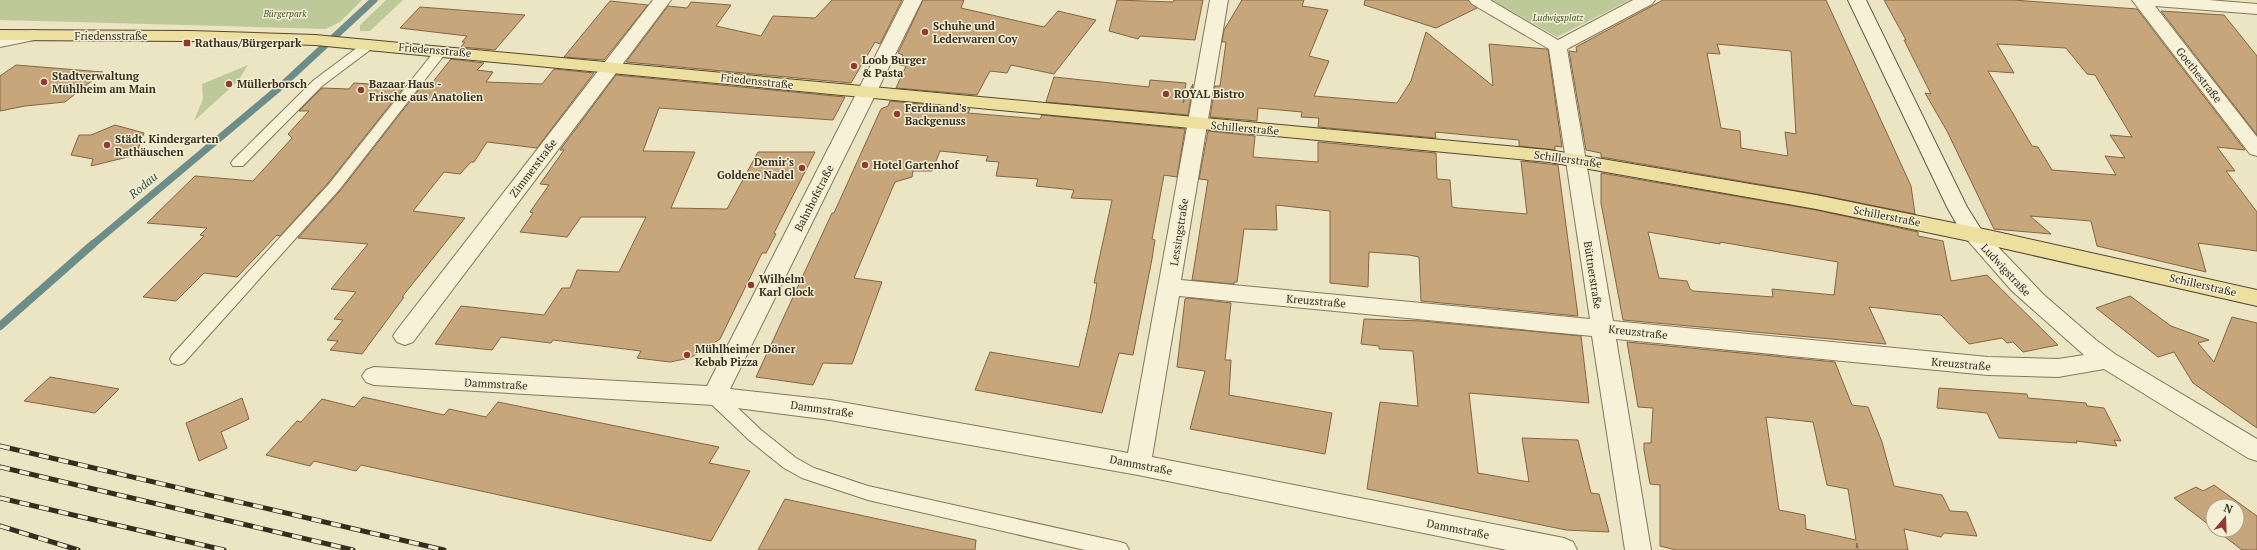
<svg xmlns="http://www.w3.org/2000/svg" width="2257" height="550" font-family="'PT Serif',serif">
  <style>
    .green { fill: #bdc999 }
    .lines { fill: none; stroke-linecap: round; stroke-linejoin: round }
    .stream-far1 { stroke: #6d8d89; stroke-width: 7 }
    .stream { stroke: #6d8d89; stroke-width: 8 }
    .building { fill: #c8a67c; stroke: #836543; fill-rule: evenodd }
    .lane-casing { stroke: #85775c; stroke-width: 2 }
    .street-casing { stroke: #85775c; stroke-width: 2 }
    .secondary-casing { stroke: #67583f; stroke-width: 2 }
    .primary-casing { stroke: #534530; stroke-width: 2 }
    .lane { fill: #f7f2d7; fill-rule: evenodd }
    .street { fill: #f7f2d7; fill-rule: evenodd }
    .secondary { fill: #f7f2d7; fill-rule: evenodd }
    .primary { fill: #eddf9e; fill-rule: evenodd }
    .rail-casing { stroke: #362d1f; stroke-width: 5 }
    .rail { stroke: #f4efd4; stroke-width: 3.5; stroke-dasharray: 10; stroke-linecap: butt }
    .poi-dot { fill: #913b2f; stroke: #f4efd4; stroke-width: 1.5 }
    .labels { text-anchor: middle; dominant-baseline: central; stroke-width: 3; stroke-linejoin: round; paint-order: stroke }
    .far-park-label { font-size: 9px; font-style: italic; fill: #415227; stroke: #f4efd4 }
    .poi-label { font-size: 11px; font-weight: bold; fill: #362d1f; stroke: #f4efd4; text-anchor: start }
    .street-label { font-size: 11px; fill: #362d1f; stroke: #f4efd4 }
    .water-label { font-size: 12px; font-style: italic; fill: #2f5355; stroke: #f4efd4 }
  </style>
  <rect width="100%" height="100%" fill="#ece5c4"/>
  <path class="green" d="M0 0H362L340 22 326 29 0 20Z
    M386 0H403L370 31H360V25Z
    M1492 0H1630L1557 37Z
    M248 65 238 81 194 121 203 99 202 84Z"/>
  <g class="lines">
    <path class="stream-far1" d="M92 245 279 88 374 0"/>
    <path class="stream" d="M0 326 93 244"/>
  </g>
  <path class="building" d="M832 0H902L880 44 875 42 851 83 626 62 668 6 687 8 691 2 731 5 716 26 761 36 773 16 815 18Z
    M923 0H964L961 8 1044 27 1058 11 1096 20 1054 74 1011 65 1007 73 990 71 977 95 896 88 906 66 899 65 903 55 898 53Z
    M1117 0 1173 2 1174 0H1203L1195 40 1140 36 1138 39 1109 31Z
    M1242 0H1304L1302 6 1328 10 1309 56 1329 61 1314 96 1397 103 1411 81 1426 32 1493 86 1489 44 1546 49 1548 50 1562 147 1555 146V150L1519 146V140L1435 132 1436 138 1318 127 1319 118 1301 117 1302 112 1258 108 1257 121 1210 117 1215 86H1220L1226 42H1222L1224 30Z
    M1365 0H1468L1477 8 1436 28 1364 5Z
    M1663 0H1826L1911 186 1915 214 1816 194 1601 157V153L1586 150 1569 51 1577 52 1576 47ZM1717 44 1791 51 1796 134 1785 132 1788 156 1741 148 1740 131 1721 128 1707 53 1720 54Z
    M1884 0H2013L2137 9 2245 150 2217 147 2235 171H2226L2257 212V251L2198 243 2206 272 2097 246 2091 221 2030 216 2051 234 1994 229 1947 131 1925 93 1931 94 1904 40H1906ZM1997 44 2066 48 2087 74 2095 75 2132 137 2110 135 2125 158 2105 156 2116 175 2052 170 2038 147 2032 146 1988 71 2014 73Z
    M610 1 648 5 604 60 564 57Z
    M420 7 525 15 495 50 461 47 465 42H462L467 36 400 28Z
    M2161 11 2224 15 2257 56V135Z
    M451 59 484 63 477 70 493 72 486 82 542 84 554 69 594 73 537 148 487 142 474 162H471L460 174 444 172 413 211 465 218 402 297H404L362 354 330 350 338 341 327 340 343 320 334 319 356 292 331 289 368 244 298 238 340 191 421 87 428 88Z
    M16 65 103 72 65 102 25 106 0 111V76Z
    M616 75 845 97 833 120 659 108 643 151 695 152 671 208 727 209 758 152H815L774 233 776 234 766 253H762L720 339 690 358 670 362 637 358 641 351 553 340 551 343 501 337 492 350 435 344 461 306 544 315 562 288H570L577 270 619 272 646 217H581L567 237 520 232 533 213 530 212 549 185 540 184 564 150H560Z
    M1054 77 1149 87 1150 80 1186 83 1183 103 1193 84 1188 115 1046 102Z
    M354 83 405 86 328 183 280 236 277 235 237 277 204 273 176 301 143 297 204 236 200 235 207 228 147 223 195 176 253 181 292 138 288 134 309 111H299L322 88 349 89Z
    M890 101 970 109 968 113 1040 119 1042 115 1185 129 1177 177 1164 175 1152 239 1155 240 1152 259 1133 355 1119 353 1102 413 975 390 990 352 1079 367 1090 320 1097 283H1094L1112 200 1071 198 1074 190 1036 186 1038 179 996 176 999 162 986 161 988 156 940 151 932 171H913L912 177 895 182 854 278 882 282 852 364 823 363 813 385 756 377 832 213H834L881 109 888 106Z
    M115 125 144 133 136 155 91 166 93 159 71 155 79 135H91Z
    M1208 131 1255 136 1253 157 1318 162V142L1436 153 1437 179 1450 180 1452 207 1458 208 1527 214 1521 161 1558 165 1578 316 1421 301 1419 257 1409 255 1369 252 1368 287 1330 283V211L1276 205 1277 230 1244 229 1237 282H1234V284L1192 280 1208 180 1199 179Z
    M1601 173 1816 210 1918 232V236L1943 241 1951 281 1987 275 2058 345 2023 352 2013 342 2007 343 2002 338 1969 344 1941 315 1869 307 1886 344 1623 320 1601 203ZM1648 232 1720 244V242L1838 262 1834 295 1772 289 1773 297 1693 291 1690 289 1687 281 1659 278Z
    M2130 296 2171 326 2209 340 2198 343 2214 362 2232 317 2257 323V428L2193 383 2174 352 2158 357 2096 308Z
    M1189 298 1231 303 1225 360H1231L1229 395 1332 413 1325 454 1190 429 1205 371 1177 367 1185 299Z
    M1364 319 1422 321 1581 336 1589 403 1469 393 1478 473 1529 482 1522 438 1578 440 1591 493 1599 494 1609 532 1566 530 1367 489 1380 402 1418 406 1413 351 1379 349V346L1361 344Z
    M1627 342 1835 362 1852 405 1868 407 1882 442 1894 486 1942 495 1950 511 1967 512 1977 536 1944 533 1941 537 1904 529 1908 550H1858L1857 543 1856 550H1676L1660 546V485L1650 484 1644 450V443H1651L1653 408 1638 407ZM1766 417 1813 422 1827 485 1848 489 1856 540 1806 529 1805 515 1779 510Z
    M50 377 119 389 95 413 24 401Z
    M1939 388 2027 394 2028 398 2086 403 2087 406 2104 408 2121 441 2114 440 2117 446 2076 441 2077 443 1999 438 1987 413 1937 408Z
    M363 397 444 415 449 409 486 417 498 402 719 447 709 463 750 471 711 541 361 465 356 471 314 461 310 466 266 455 297 421 301 422 322 399 354 407Z
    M242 398 249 419 221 432 227 448 199 461 186 423Z
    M2214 485 2257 516V550H2242L2216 530H2237V506H2213V528L2174 498 2196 487 2203 491Z
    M785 499 976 540 975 550H758Z"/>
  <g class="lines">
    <defs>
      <path id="lane" d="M370 40 376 44 374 47 322 86 243 166H233L231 163 233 160 314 80 366 41Z
        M441 47 447 51 445 54 339 190 184 363 178 365 172 363 170 359 172 355 329 184 437 48Z
        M714 390 720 391 761 430 796 458 814 468 868 486 1120 542 1126 544 1129 550H1085L868 500 802 478 784 468 749 440 708 401 706 396 708 391Z"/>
      <path id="street" d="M653 0H671L413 342 405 345 397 342 393 336 397 330Z
        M904 0H922L730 389 830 400 1128 453 1210 0H1228L1181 280 1590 319 1549 49 1472 4 1469 0H1490L1558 40 1633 0H1655L1652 4 1567 49 1613 321 1988 357 2058 359 2084 355 2012 291 1962 234 1965 229 1973 227 1981 229 2044 295 2096 340 2115 354 2257 439V461L2248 458 2104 369 2058 377 1988 375 1616 339 1651 550H1625L1592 336 1179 296 1152 457 1564 538 1573 542 1577 550H1507L1138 475 830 420 714 405 374 385 366 382 362 376 366 370 374 367 707 386Z
        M2132 0H2209L2257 4V14L2155 6 2257 137V156L2250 154Z
        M33 30 39 31 42 35 39 39 0 47V37Z"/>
      <path id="secondary" d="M1848 0H1866L1967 207 1984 234 1981 239 1973 241 1965 239 1947 207Z"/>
      <path id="primary" d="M0 30 191 31 315 35 1549 150 1816 195 1993 231 2257 290V306L1993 246 1816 209 1549 162 315 45 191 41 0 40Z"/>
    </defs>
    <use href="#lane" class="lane-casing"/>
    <use href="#street" class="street-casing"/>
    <use href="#secondary" class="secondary-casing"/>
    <use href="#primary" class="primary-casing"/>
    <use href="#lane" class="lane"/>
    <use href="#street" class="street"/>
    <use href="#secondary" class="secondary"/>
    <use href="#primary" class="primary"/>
    <defs>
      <path id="rail" d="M0 446 444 550
        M0 467 353 550
        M0 498 224 550
        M0 526 78 550"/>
    </defs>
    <use href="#rail" class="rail-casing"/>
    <use href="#rail" class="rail"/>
  </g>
  <g class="poi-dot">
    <circle cx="925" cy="32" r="4"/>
    <rect x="183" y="39" width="8" height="8" rx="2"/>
    <circle cx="854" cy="66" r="4"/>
    <circle cx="44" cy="82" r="4"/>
    <circle cx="229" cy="84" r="4"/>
    <circle cx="361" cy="90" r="4"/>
    <circle cx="1166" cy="94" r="4"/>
    <circle cx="897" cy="114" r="4"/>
    <circle cx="107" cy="145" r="4"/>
    <circle cx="865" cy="165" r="4"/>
    <circle cx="802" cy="168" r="4"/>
    <circle cx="751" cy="285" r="4"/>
    <circle cx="687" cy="355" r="4"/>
  </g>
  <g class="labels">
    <g class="far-park-label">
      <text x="285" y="14">Bürgerpark</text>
      <text x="1558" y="18">Ludwigsplatz</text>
    </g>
    <g class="poi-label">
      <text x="933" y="26">Schuhe und<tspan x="933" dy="13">Lederwaren Coy</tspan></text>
      <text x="195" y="43">Rathaus/Bürgerpark</text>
      <text x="862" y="60">Loob Burger<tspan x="862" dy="13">&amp; Pasta</tspan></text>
      <text x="52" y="76">Stadtverwaltung<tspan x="52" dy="13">Mühlheim am Main</tspan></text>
      <text x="237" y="84">Müllerborsch</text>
      <text x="369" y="84">Bazaar Haus -<tspan x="369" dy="13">Frische aus Anatolien</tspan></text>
      <text x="1174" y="94">ROYAL Bistro</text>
      <text x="905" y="108">Ferdinand's<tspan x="905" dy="13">Backgenuss</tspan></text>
      <text x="115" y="139">Städt. Kindergarten<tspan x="115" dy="13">Rathäuschen</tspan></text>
      <text x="794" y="162" text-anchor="end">Demir's<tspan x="794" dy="13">Goldene Nadel</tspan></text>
      <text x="873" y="165">Hotel Gartenhof</text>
      <text x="759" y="279">Wilhelm<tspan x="759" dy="13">Karl Glock</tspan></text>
      <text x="695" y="349">Mühlheimer Döner<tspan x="695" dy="13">Kebab Pizza</tspan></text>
    </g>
    <g class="street-label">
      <text x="111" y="36">Friedensstraße</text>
      <text transform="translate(435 50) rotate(5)">Friedensstraße</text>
      <text transform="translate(2199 75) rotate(52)">Goethestraße</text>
      <text transform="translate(757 81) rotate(6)">Friedensstraße</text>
      <text transform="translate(1245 128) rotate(5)">Schillerstraße</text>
      <text transform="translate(1568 159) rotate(8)">Schillerstraße</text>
      <text transform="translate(533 168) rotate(-53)">Zimmerstraße</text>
      <text transform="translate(814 198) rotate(-63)">Bahnhofstraße</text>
      <text transform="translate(1887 216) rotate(11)">Schillerstraße</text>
      <text transform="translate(1179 232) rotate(-81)">Lessingstraße</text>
      <text transform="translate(2006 270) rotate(47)">Ludwigstraße</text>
      <text transform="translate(1593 275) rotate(81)">Büttnerstraße</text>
      <text transform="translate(2203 285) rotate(13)">Schillerstraße</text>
      <text transform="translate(1316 301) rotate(5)">Kreuzstraße</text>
      <text transform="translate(1638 332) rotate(6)">Kreuzstraße</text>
      <text transform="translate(1961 364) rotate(5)">Kreuzstraße</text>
      <text transform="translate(496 384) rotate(3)">Dammstraße</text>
      <text transform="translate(822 409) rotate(8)">Dammstraße</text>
      <text transform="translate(1141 465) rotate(11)">Dammstraße</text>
      <text transform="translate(1458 529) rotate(11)">Dammstraße</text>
    </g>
    <g class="water-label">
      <text transform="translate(143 185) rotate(-40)">Rodau</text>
    </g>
  </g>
  <g transform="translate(2225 518) rotate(19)"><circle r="19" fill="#f4efd4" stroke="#a8a18c"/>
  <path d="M0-3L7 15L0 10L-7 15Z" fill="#913b2f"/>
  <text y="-6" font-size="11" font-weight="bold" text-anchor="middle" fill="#362d1f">N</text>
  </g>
</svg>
